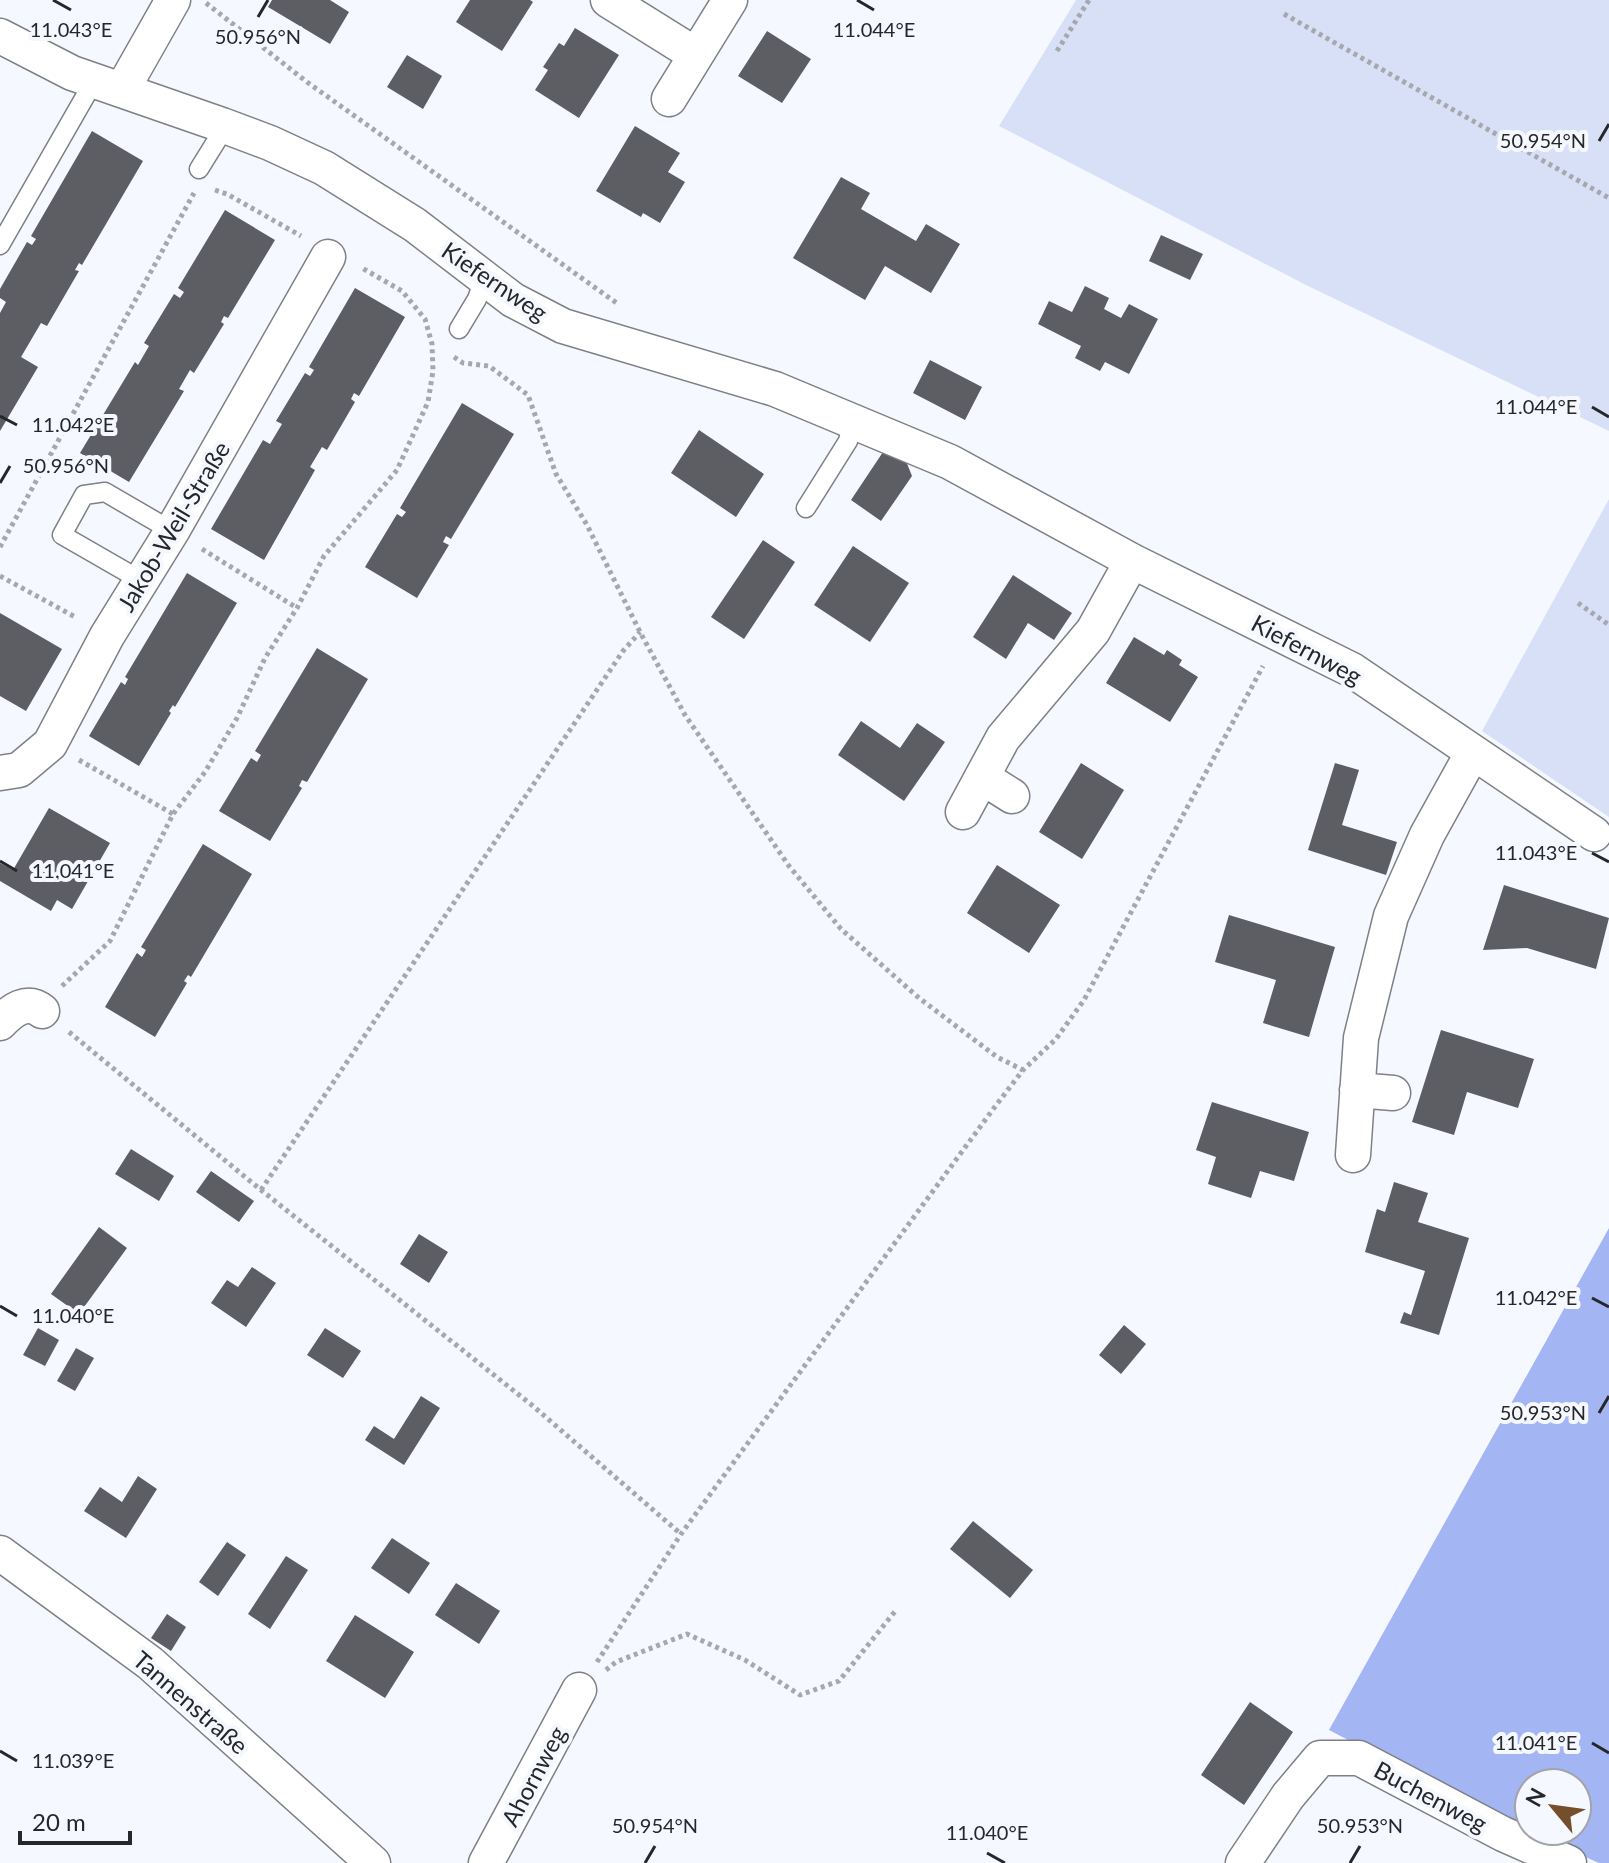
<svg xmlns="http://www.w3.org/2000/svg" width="1609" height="1863" font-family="Lato,sans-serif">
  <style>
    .green { fill: #d8e0f8 }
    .forest { fill: #a3b5f3; fill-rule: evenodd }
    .building { fill: #5c5e63 }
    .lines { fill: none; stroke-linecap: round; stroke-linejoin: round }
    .lane-casing { stroke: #7e8085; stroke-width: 21 }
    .street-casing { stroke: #7e8085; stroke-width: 37 }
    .path { stroke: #a7a8ae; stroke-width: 5; stroke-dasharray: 4 4; stroke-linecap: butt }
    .lane { stroke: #fff; stroke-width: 18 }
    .street { stroke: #fff; stroke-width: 34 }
    .ticks { fill: none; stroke: #262729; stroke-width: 3 }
    .labels { text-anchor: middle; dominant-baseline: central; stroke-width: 8; stroke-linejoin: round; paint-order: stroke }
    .street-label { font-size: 24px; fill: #262729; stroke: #f6f8ff }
    .ticks-label { font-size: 20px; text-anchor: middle; fill: #262729; stroke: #f6f8ff; stroke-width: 8; stroke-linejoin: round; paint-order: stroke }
  </style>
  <rect width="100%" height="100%" fill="#f6f8ff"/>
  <path class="green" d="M1076 0H1609V431L1306 285 999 126Z
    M1609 499V817L1482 731Z"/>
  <path class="forest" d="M1609 1228V1863H1599L1510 1824 1329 1730ZM1529 1783H1577V1831H1529Z"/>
  <path class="building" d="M272 0H330L349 12 330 44 268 7Z
    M470 0H530L533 2 502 51 456 22Z
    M575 28 619 55 579 118 535 90 548 70 543 67 559 43 564 46Z
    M767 31 811 59 782 103 738 76Z
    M407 55 442 76 423 109 387 87Z
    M635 126 680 153 668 172 685 182 660 223 643 213 641 217 596 191Z
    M92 131 143 161 82 265 79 263 75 270 79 271 47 326 41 323 21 357 38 367 0 431V313L6 302 0 298V289L27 242 32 245 36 239 31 236Z
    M841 177 870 193 861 209 916 241 926 224 960 244 931 293 885 266 865 300 793 258Z
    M225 210 275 240 228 318 224 316 221 322 224 324 194 373 190 370 179 389 184 391 129 482 80 453 135 362 138 365 149 346 144 343 174 294 180 298 184 292 178 288Z
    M1161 235 1203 254 1190 280 1149 261Z
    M1085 286 1109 298 1104 309 1121 318 1129 304 1158 319 1129 374 1105 362 1100 371 1075 358 1081 346 1038 324 1049 301 1072 312Z
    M355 288 405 317 359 396 354 393 351 399 355 402 327 450 322 447 310 467 315 470 264 560 211 529 263 440 270 444 282 424 276 421 305 373 310 376 314 370 309 367Z
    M930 360 982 387 965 420 913 393Z
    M462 403 514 434 451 539 446 536 443 542 449 545 417 598 365 567 397 514 402 517 406 512 400 508Z
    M699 430 764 474 736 517 671 473Z
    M883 452 906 461 912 476 881 521 851 500Z
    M763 540 795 562 744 639 711 617Z
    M853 546 909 583 870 642 814 605Z
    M187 573 237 603 175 707 173 705 169 711 171 713 139 766 89 736 121 682 125 685 128 679 125 677Z
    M1013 575 1072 613 1054 640 1028 623 1006 659 973 637Z
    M0 613 62 649 26 711 0 696Z
    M1134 637 1164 655 1167 650 1182 660 1179 665 1198 677 1170 722 1106 683Z
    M317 648 368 679 307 782 302 780 299 786 302 788 270 841 219 811 251 758 257 762 261 755 255 751Z
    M861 721 900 748 917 723 945 742 904 801 838 755Z
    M1081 763 1124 790 1082 859 1039 832Z
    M1335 763 1359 770 1342 825 1397 842 1386 875 1308 850Z
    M49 808 110 843 72 909 57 900 51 911 0 881V863L13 870Z
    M203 844 252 874 191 977 188 975 184 981 187 983 155 1037 105 1007 137 953 142 957 146 950 141 947Z
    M997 865 1060 905 1029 953 967 913Z
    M1504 885 1609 918 1596 969 1527 948 1483 950Z
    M1229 915 1335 947 1309 1037 1263 1023 1276 980 1215 962Z
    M1441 1030 1534 1059 1518 1108 1467 1092 1454 1135 1412 1122Z
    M1212 1102 1309 1132 1294 1181 1260 1171 1251 1198 1208 1184 1216 1157 1196 1150Z
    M131 1149 174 1176 159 1201 115 1174Z
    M211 1171 254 1201 239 1222 196 1192Z
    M1394 1182 1428 1193 1418 1222 1469 1238 1439 1335 1400 1323 1404 1312 1411 1315 1425 1271 1365 1252 1377 1209 1385 1212Z
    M99 1227 127 1248 79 1314 51 1294Z
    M419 1234 448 1252 429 1283 400 1264Z
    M252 1267 276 1283 246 1327 211 1303 227 1280 238 1287Z
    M1124 1325 1146 1344 1121 1374 1099 1355Z
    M38 1328 59 1340 45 1366 23 1355Z
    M325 1328 361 1351 343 1378 307 1355Z
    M76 1348 94 1358 75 1391 57 1381Z
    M421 1396 440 1408 404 1465 365 1440 374 1426 394 1439Z
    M138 1476 157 1489 126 1538 84 1511 100 1487 122 1502Z
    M973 1521 1033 1570 1010 1598 950 1549Z
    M392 1538 430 1563 409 1594 371 1568Z
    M227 1542 246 1555 218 1596 199 1582Z
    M286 1556 308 1570 270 1629 248 1614Z
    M456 1583 500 1611 479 1644 435 1615Z
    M167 1614 186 1627 171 1651 151 1638Z
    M355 1615 414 1652 385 1698 326 1661Z
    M1250 1702 1293 1732 1244 1805 1201 1775Z"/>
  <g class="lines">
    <defs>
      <path id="lane" d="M199 169 217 140 222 125
        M0 245 94 81
        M459 329 477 299 484 279
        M806 508 848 441 853 421
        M142 581 62 535 84 495 105 492 172 531"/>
      <path id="street" d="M608 0 696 55
        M0 36 72 73 222 125 270 143 324 168 415 225 513 300 563 326 775 389 950 462 1132 561 1352 670 1594 834
        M122 90 173 0
        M669 99 730 0
        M0 773 19 770 50 744 107 636 172 531 328 257
        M982 777 1012 796
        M963 812 1003 738 1093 631 1132 561
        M0 1023C12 1010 27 999 42 1011
        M1357 1090 1393 1093
        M1353 1155 1361 1038 1391 916 1427 835 1473 752
        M0 1553 150 1663 373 1863
        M486 1863 579 1690
        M1243 1863 1288 1796 1320 1758H1359L1503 1834 1569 1863"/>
    </defs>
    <use href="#lane" class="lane-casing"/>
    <use href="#street" class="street-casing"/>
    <path class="path" d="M206 3 307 82 618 304
      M1284 14 1609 198
      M1057 51 1089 0
      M215 190 227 194 301 236
      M454 357 463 363 489 366 528 395 556 474 587 525 640 632 685 715 789 866 841 929 919 998 997 1057 1023 1070
      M0 547 194 193
      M202 549 297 608
      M0 576 77 618
      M1578 603 1609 625
      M79 760 173 814
      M62 986 110 941 173 814 205 772 237 718 265 658 297 608 324 556 397 470 428 402 433 371 432 344 425 319 402 291 362 268
      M69 1032 261 1190 533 1406 681 1534
      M261 1190 623 651 640 632
      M597 1662 681 1534 994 1108 1023 1070 1056 1039 1084 1000 1263 666
      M606 1670 616 1662 687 1634 745 1660 800 1695 839 1681 897 1609"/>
    <use href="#lane" class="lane"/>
    <use href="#street" class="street"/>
  </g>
  <path class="ticks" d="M53 0 71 10M857 0 874 10M258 17 268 0M1599 141 1609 124M1592 407 1609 417M0 416 17 425M0 483 10 466M1592 853 1609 862M0 861 17 871M1592 1298 1609 1307M0 1306 17 1316M1599 1413 1609 1396M1592 1743 1609 1753M0 1751 17 1761M987 1853 1005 1863M645 1863 655 1846M1350 1863 1360 1846"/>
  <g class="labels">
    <g class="street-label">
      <text transform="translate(495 281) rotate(34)">Kiefernweg</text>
      <text transform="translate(173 526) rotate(-59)">Jakob-Weil-Straße</text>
      <text transform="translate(1307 649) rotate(28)">Kiefernweg</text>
      <text transform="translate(191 1702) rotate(41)">Tannenstraße</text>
      <text transform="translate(533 1776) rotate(-62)">Ahornweg</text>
      <text transform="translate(1431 1796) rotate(28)">Buchenweg</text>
    </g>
  </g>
  <g class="ticks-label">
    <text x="71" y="37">11.043°E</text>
    <text x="874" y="37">11.044°E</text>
    <text x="258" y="44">50.956°N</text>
    <text x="1543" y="148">50.954°N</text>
    <text x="1536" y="414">11.044°E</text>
    <text x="73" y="432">11.042°E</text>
    <text x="66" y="473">50.956°N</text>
    <text x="1536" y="860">11.043°E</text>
    <text x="73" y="878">11.041°E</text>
    <text x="1536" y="1305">11.042°E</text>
    <text x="73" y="1323">11.040°E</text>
    <text x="1543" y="1420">50.953°N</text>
    <text x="1536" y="1750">11.041°E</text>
    <text x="73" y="1768">11.039°E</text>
    <text x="655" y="1833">50.954°N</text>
    <text x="1360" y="1833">50.953°N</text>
    <text x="987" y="1840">11.040°E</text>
  </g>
  <g transform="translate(1553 1807) rotate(299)"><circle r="38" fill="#f6f8ff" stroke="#a3a4a9" stroke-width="2"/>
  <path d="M0-6L14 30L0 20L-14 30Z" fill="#754f2c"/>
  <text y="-12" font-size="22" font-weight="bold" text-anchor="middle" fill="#262729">N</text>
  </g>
  <path d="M20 1831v12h110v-12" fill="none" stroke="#262729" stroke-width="4"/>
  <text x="32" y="1831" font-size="24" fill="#262729" stroke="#f6f8ff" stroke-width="6" paint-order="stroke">20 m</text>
</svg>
